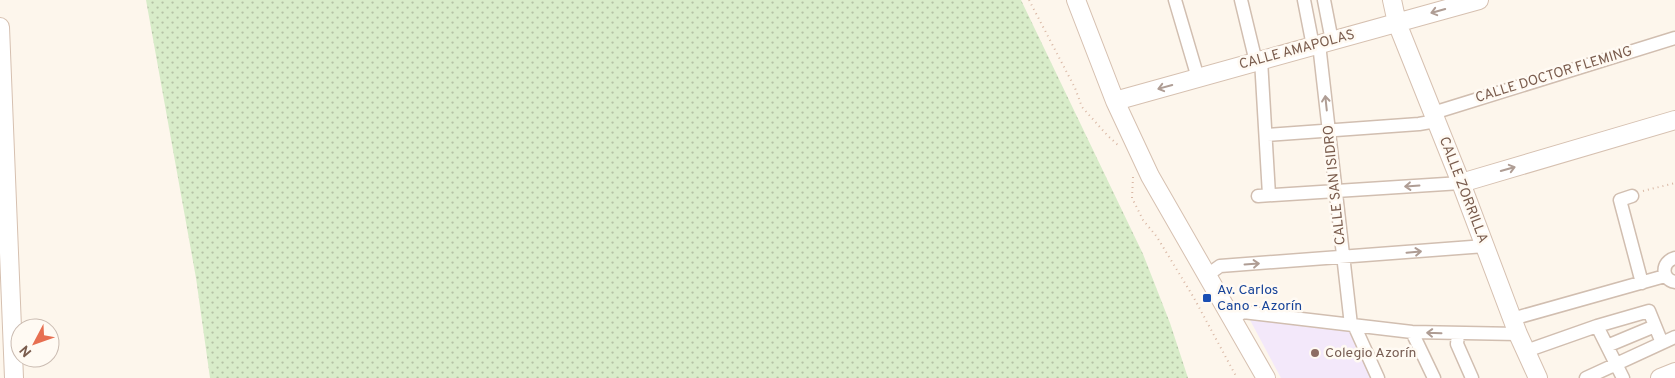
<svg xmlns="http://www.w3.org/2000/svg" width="1675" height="378" font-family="Overpass,sans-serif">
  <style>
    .education { fill: #f3e8fa }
    .grass { fill: url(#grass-dots) }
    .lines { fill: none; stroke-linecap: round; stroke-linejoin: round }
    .street-casing { stroke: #d1beb0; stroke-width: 15 }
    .secondary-casing { stroke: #d6c0b0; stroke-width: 20 }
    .path { stroke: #d9b8a5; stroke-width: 2; stroke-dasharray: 1 4; stroke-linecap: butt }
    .street { stroke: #fff; stroke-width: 12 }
    .secondary { stroke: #fff; stroke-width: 18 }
    .oneway { stroke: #af9d94 }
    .transit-dot { fill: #1a4fb4; stroke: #fffaf3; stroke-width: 2 }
    .education-dot { fill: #8d6e63; stroke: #fffaf3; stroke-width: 2 }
    .labels { text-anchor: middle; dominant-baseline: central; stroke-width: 5; stroke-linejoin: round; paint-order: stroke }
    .street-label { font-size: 14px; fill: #7a5c4d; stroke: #fffaf3 }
    .transit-label { font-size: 14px; fill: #164399; stroke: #fffaf3; text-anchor: start }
    .education-label { font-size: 14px; fill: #785e54; stroke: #fffaf3; text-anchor: start }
  </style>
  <defs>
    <pattern id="grass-dots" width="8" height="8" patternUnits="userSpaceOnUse" patternTransform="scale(1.25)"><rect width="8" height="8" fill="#d8ecc9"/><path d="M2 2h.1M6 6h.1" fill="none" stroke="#b4c2a5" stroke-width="1.8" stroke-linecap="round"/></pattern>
  </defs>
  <rect width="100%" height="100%" fill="#fdf6ec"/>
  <path class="education" d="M1253 317 1351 329 1373 378H1281L1250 320Z"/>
  <path class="grass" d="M146 0H1021L1143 254 1170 323 1188 378H210L196 278Z"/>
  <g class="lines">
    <defs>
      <path id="street" d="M1175 0 1198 78
        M1241 0 1256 62
        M1304 0 1313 46
        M1324 0 1332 41
        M1319 44 1351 325
        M1261 60 1269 195
        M1433 113 1675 38
        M1267 135 1419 124 1436 121
        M1258 196 1461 183
        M1632 196 1620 200 1642 283
        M1675 258C1661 262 1661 279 1675 282
        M1206 276 1220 266 1485 246
        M1233 318 1243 312 1412 332 1518 334
        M1512 319 1665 276
        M1354 325 1378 378
        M1597 326 1623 378
        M1412 332 1434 378
        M1458 334 1457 344 1472 378
        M1607 346 1655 326
        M1526 351 1597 326 1649 311 1662 343
        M1586 378 1675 337"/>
      <path id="secondary" d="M1076 0 1115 101 1150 176 1266 378
        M1392 0 1397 23 1461 183 1518 334 1538 378
        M0 27 14 378
        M1115 101 1479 0
        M1461 183 1675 120
        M1660 378 1675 372"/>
    </defs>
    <use href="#street" class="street-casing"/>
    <use href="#secondary" class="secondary-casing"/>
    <path class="path" d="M1029 0 1075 88 1082 107 1107 135 1119 146
      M1133 177 1132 198 1143 220 1157 237 1194 298 1237 378
      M1643 191 1675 183"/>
    <use href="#street" class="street"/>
    <use href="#secondary" class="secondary"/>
  </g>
  <defs><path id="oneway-shaft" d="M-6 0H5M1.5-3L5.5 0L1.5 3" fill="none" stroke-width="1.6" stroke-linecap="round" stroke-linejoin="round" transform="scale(1.25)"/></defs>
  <g class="oneway">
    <use href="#oneway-shaft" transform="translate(1438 11) rotate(164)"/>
    <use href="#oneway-shaft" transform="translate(1165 87) rotate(165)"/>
    <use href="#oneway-shaft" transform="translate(1326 103) rotate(-96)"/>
    <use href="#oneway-shaft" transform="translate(1508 169) rotate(-16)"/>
    <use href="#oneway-shaft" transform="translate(1412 186) rotate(176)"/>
    <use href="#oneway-shaft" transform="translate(1414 252) rotate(-5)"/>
    <use href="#oneway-shaft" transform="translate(1252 264) rotate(-4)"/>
    <use href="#oneway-shaft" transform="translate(1434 333) rotate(-178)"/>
  </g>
  <rect class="transit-dot" x="1202" y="293" width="10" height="10" rx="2.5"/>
  <circle class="education-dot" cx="1315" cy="353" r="5"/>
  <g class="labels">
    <g class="street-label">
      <text transform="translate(1297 50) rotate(-15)">CALLE AMAPOLAS</text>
      <text transform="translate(1554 75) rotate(-17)">CALLE DOCTOR FLEMING</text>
      <text transform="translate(1335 185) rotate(-96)">CALLE SAN ISIDRO</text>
      <text transform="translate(1463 190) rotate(69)">CALLE ZORRILLA</text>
    </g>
    <g class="transit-label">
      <text x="1217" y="290">Av. Carlos<tspan x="1217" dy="16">Cano - Azorín</tspan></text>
    </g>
    <g class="education-label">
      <text x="1325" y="353">Colegio Azorín</text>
    </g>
  </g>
  <g transform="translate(35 343) rotate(229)"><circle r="24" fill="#fffaf3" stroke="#cabbb1"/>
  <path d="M0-4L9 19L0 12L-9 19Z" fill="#e76f51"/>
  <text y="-8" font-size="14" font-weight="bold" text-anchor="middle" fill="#7a5c4d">N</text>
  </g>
</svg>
